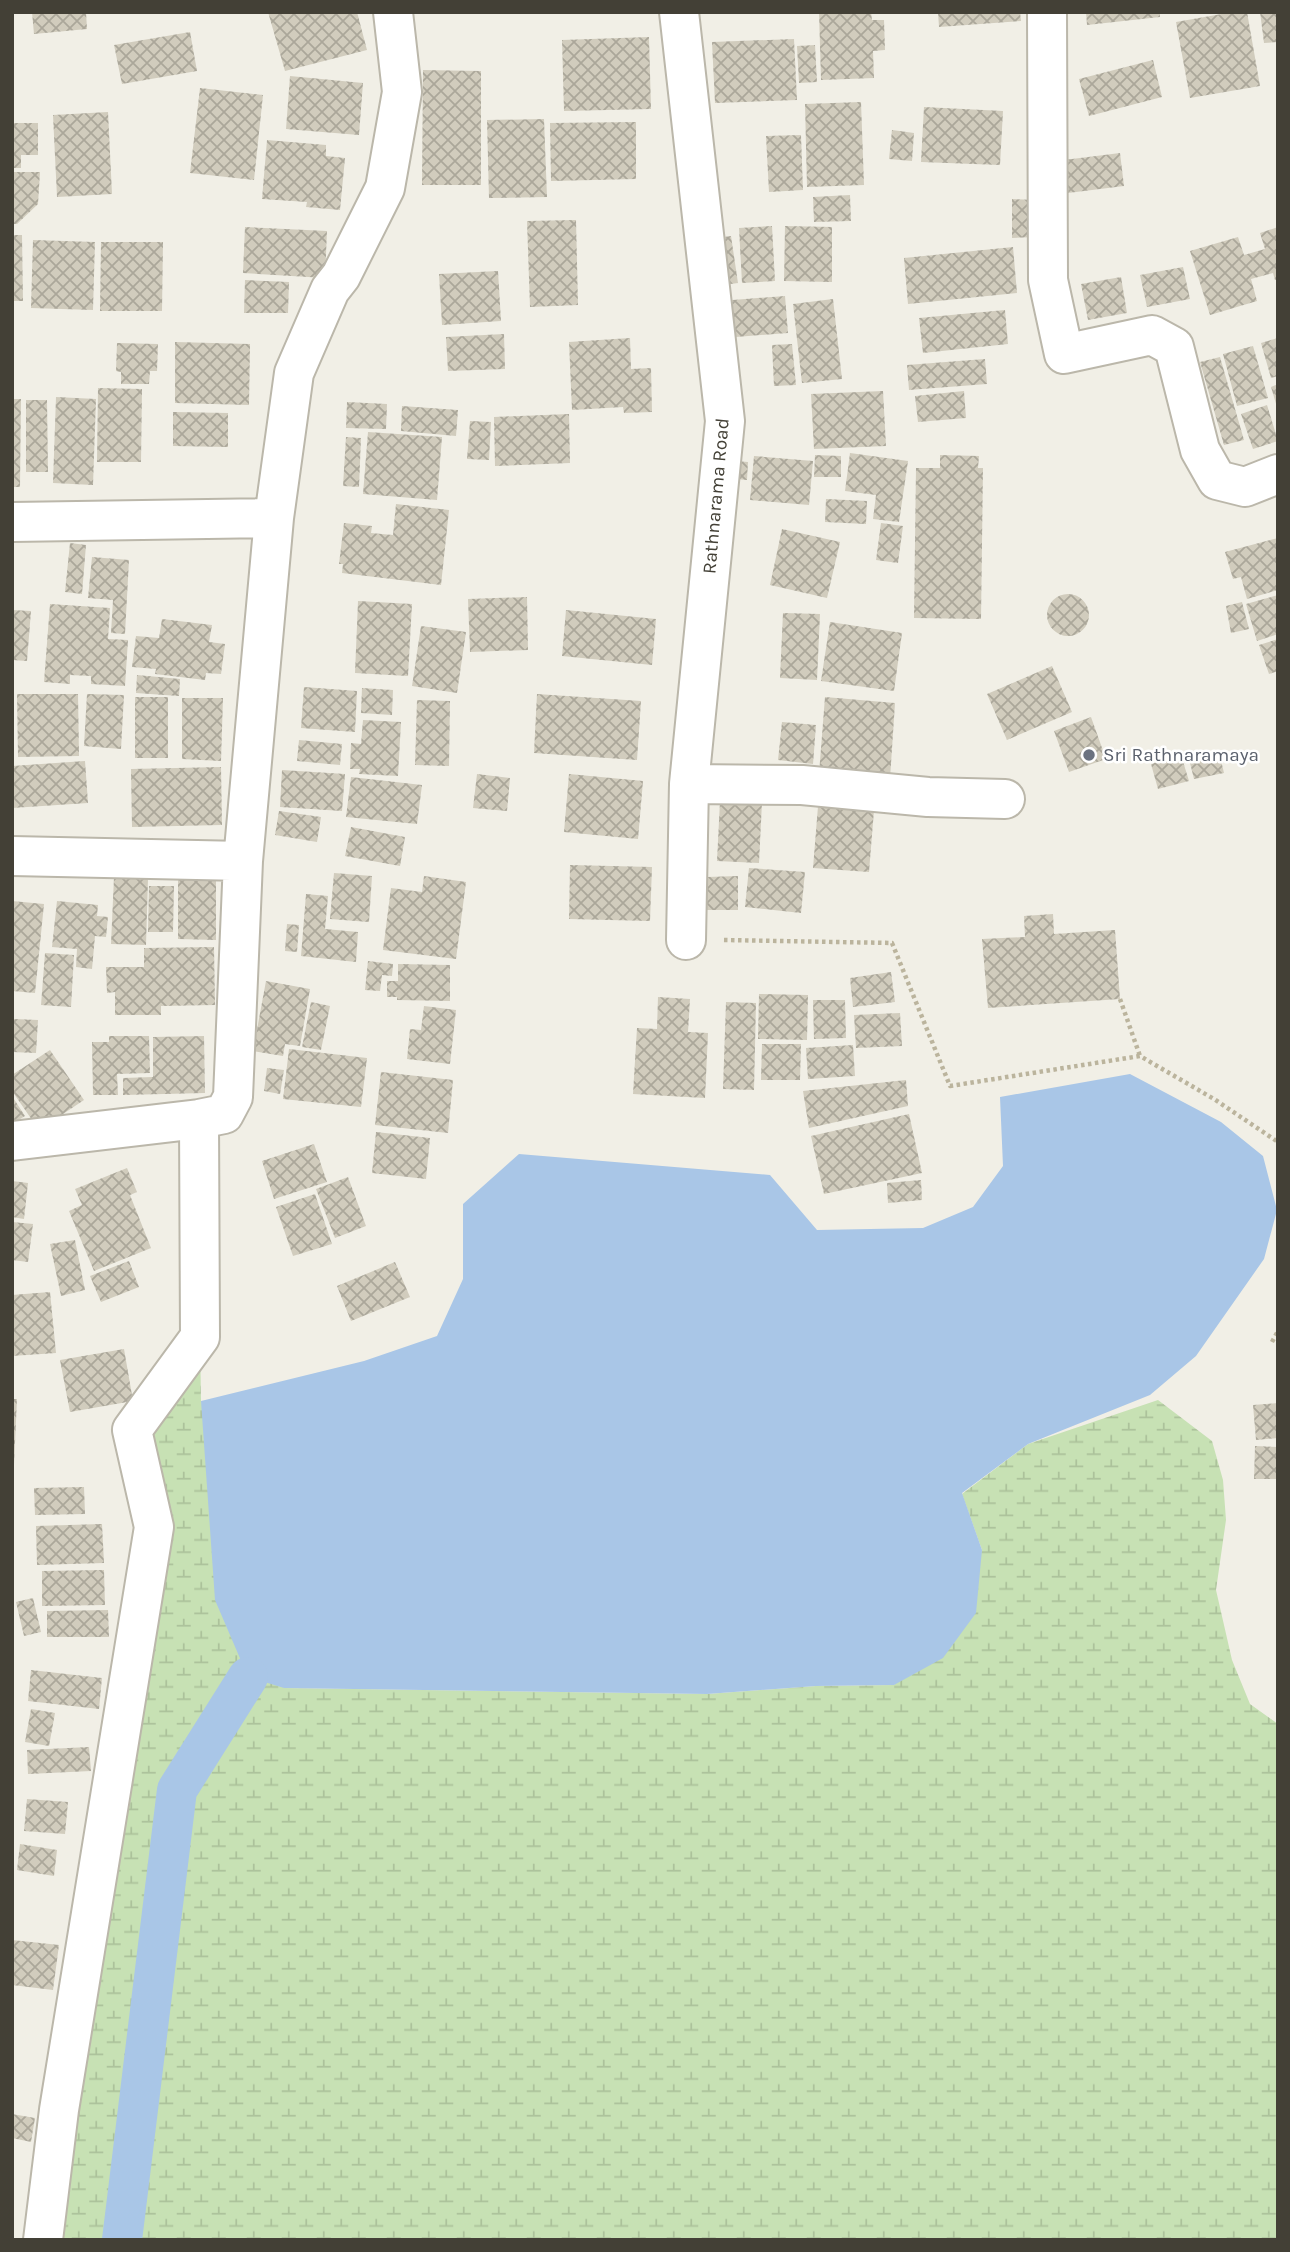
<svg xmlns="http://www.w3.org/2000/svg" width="1290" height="2252" font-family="Karla,sans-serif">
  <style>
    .wetland { fill: url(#wetland-marsh) }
    .water { fill: #a9c6e7 }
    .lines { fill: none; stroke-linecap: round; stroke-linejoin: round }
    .canal { stroke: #a9c6e7; stroke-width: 40 }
    .building { fill: url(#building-cross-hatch) }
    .minor-casing { stroke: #bbb7aa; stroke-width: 42 }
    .path { stroke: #bbb49d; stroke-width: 4.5; stroke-dasharray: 3.5 3.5; stroke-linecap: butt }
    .minor { stroke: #fff; stroke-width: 38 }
    .worship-dot { fill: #6b7280; stroke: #fff; stroke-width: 2.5 }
    .labels { text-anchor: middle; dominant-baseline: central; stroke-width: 5; stroke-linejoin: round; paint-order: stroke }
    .street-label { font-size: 19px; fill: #434036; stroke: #fff }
    .worship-label { font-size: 19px; fill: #5b616d; stroke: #fff; text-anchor: start }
  </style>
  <defs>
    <pattern id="wetland-marsh" width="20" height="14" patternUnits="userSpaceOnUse" patternTransform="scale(1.75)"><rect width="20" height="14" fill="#c7e1b4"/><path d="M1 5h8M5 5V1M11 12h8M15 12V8" fill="none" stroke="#acc29b"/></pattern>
    <pattern id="building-cross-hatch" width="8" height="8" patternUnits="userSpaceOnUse" patternTransform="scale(1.75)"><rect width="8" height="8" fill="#d1ccbd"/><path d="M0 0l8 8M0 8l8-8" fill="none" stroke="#aba79a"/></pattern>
  </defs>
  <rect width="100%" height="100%" fill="#f1efe6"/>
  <path class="wetland" d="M200 1337 201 1401 284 1688 707 1694 816 1686 894 1685 982 1550 962 1494 1028 1444 1158 1400 1212 1441 1223 1480 1226 1520 1216 1590 1232 1660 1250 1704 1278 1724V2240H43L153 1527 132 1430Z"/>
  <path class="water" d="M1130 1074 1221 1122 1263 1156 1277 1210 1264 1259 1196 1356 1150 1395 1028 1444 962 1493 982 1550 976 1613 943 1658 894 1685 816 1686 707 1694 284 1688 248 1677 215 1600 201 1401 364 1361 437 1336 463 1279V1204L519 1154 770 1175 817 1230 923 1228 973 1207 1003 1166 1000 1097Z"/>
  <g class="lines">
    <path class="canal" d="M122 2240 177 1790 248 1677"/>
  </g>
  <path class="building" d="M32 12H86L87 29 34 34Z
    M268 12H357L367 50 285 71Z
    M819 12H871L872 20H884L885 50 873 51 874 78 821 80Z
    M938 12H1020L1021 21 939 27Z
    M1086 12H1160V17L1087 25Z
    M1233 12H1247L1260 86 1190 98 1176 22Z
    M1260 12H1278V42L1264 43Z
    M190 32 197 71 122 84 114 45Z
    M649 37 651 109 564 111 562 40Z
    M794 39 797 100 715 103 712 42Z
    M815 45 817 82 799 83 797 46Z
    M1153 60 1162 97 1089 116 1079 79Z
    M423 70 481 71V185H422Z
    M290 76 363 83 359 135 286 129Z
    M200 88 263 95 254 180 190 173Z
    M861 102 864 185 807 187 805 104Z
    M924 107 1003 111 1000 165 921 162Z
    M108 112 112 194 57 197 53 115Z
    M544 119 547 197 489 198 487 120Z
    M636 122V179L551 181 550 123Z
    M12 123H38V155H21V168H12Z
    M892 130 914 133 912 161 889 159Z
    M801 135 803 190 769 192 766 136Z
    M267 140 326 145V156L345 158 340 210 306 207 307 202 262 199Z
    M1120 153 1124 186 1068 193 1064 160Z
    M12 172H40L38 204 17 224H12Z
    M850 195 851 221 814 222 813 197Z
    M1012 199 1036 200V237L1012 238Z
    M576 220 578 305 530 307 527 221Z
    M772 226 775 281 742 283 739 228Z
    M785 226 832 227V282L784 281Z
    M245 227 327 231 325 278 243 273Z
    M1278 227V279L1275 280 1273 273 1251 279 1257 301 1210 315 1190 251 1238 237 1244 255 1265 249 1260 233Z
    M12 235H22L23 301H12Z
    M731 236 738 283 716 286 710 239Z
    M33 240 95 242 93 310 31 308Z
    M101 242H163L162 311H100Z
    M1013 247 1017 293 908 304 904 258Z
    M1183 267 1190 299 1147 307 1140 275Z
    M498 271 501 321 442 325 439 274Z
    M1121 277 1127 313 1088 320 1081 284Z
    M245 280 289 282 288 313H244Z
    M785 296 788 333 723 338 720 301Z
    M833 299 842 379 802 383 793 304Z
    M1005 310 1008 344 923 353 919 318Z
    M504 334 505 369 448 371 446 337Z
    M630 338 631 369 651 368 652 412 624 413 623 407 572 410 569 342Z
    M1278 338V376L1271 378 1261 343Z
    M175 342 250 344 249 405 175 403Z
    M117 343 158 344 157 371H150L149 384H121V372L116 371Z
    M792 344 796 385 774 386 772 345Z
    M1253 346 1268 398 1237 406 1223 354Z
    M1220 357 1244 440 1224 445 1200 362Z
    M985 359 987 384 909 390 907 365Z
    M1278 384V407H1277L1271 387Z
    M98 388 142 389 141 462H97Z
    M883 391 886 446 814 449 811 394Z
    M964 391 966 418 918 422 915 396Z
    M56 397 96 399 93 485 53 483Z
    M12 399H21L20 487H12Z
    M26 400H47L48 472H26Z
    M347 402 387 404 386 429 346 428Z
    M1267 405 1278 441 1253 449 1241 414Z
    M402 406 458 410 456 436 401 431Z
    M173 412 228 413V447L173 446Z
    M569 414 570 463 495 466 494 417Z
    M470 421 491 422 489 460 467 459Z
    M368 432 442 437 437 500 363 494Z
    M346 437 361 438 359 487 343 486Z
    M850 453 908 461 899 522 873 519 876 495 845 491Z
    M815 455 841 456V477H814Z
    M940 455 979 456 978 468H983L981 619 914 618 916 468H940Z
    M754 456 813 461 809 505 750 500Z
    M724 460 748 462 747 480 722 478Z
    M826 499 867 501 866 524 825 522Z
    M396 504 449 510 441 585 342 573 343 564H339L344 523 372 526 371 533 393 535Z
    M881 523 903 526 898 563 876 560Z
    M782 529 840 542 827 598 770 585Z
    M1278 538V590L1247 599 1241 577 1233 579 1225 552Z
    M70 543 86 545 82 594 65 592Z
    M92 557 129 560 125 634 111 633 113 600 88 598Z
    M1047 615a21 21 0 1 1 42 0a21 21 0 1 1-42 0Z
    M1278 595V634L1257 641 1246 604Z
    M527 597 528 650 470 652 468 599Z
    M358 601 412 604 408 676 355 673Z
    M1242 602 1249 629 1231 633 1226 606Z
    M50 604 110 608 108 639 128 640 125 686 91 684V676L70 675V684L44 682Z
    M12 610 31 611 27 661 12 660Z
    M566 610 656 619 652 665 562 656Z
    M783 613 820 614 817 680 780 678Z
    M162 619 212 625 209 642 225 644 221 674 206 673 205 680 155 674 156 669 132 667 136 636 159 638Z
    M830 622 902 633 894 691 821 681Z
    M421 626 466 632 457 693 412 686Z
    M1278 639V671L1269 674 1259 645Z
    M1052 666 1072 712 1007 740 987 694Z
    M137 675 180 679 179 696 136 693Z
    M304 687 357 691 355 732 301 728Z
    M362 688 393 690 392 715 361 713Z
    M17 694H78L79 756 18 757Z
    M87 694 124 695 121 749 84 746Z
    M537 694 641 701 637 760 534 753Z
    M135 697H168V758H135Z
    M825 697 895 703 890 779 819 774Z
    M182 698H223L221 761 182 759Z
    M417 700 450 701 449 766 415 765Z
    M1091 717 1106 759 1069 772 1054 731Z
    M363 720 401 722 398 776 359 774 360 769H350L351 743 361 744Z
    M782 722 816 725 813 764 778 760Z
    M299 740 342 744 340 765 297 761Z
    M1181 755 1189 781 1158 789 1151 764Z
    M1220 756 1224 773 1194 779 1190 763Z
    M85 761 88 803 12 808V766Z
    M221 767 222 825 132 827 131 769Z
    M282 770 345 774 342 811 280 807Z
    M477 774 510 778 507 811 473 808Z
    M569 774 643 781 638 839 564 832Z
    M351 777 422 785 417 824 346 817Z
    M819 794 875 798 869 872 813 868Z
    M720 801 762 802 759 863 717 861Z
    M279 811 321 817 317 842 275 835Z
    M351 827 405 837 400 866 345 856Z
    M570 865 652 867 650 921 569 919Z
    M749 868 805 872 801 913 745 907Z
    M334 873 372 876 369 922 330 919Z
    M424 876 466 882 456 959 383 950 391 888 422 892Z
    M738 876V910H707V877Z
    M114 877 148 879 146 945 111 944Z
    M178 879 216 880V940L178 939Z
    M149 886H174L173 932H148Z
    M306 894 328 896 325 929 358 932 356 962 301 956Z
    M12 901 44 904 35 993 12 991Z
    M57 901 98 905 97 916 108 917 106 937 95 936 92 969 76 967 77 949 52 947Z
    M1053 914 1054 934 1115 930 1120 999 988 1008 982 939 1025 937 1024 916Z
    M287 924 299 925 297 952 285 951Z
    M214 947 215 1005 161 1006V1015H115V992L107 993 106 967H144V948Z
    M45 953 74 955 71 1007 41 1005Z
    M368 961 393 964 392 976 382 975 380 991 365 990Z
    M398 964 450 965V1001L397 1000V997H387V981H398Z
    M891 972 895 1002 853 1007 850 978Z
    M266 981 310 989 300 1046 285 1044 283 1056 253 1051Z
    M759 994 808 995 807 1040 758 1039Z
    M658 997 690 999 688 1032 708 1033 705 1098 633 1094 637 1028 657 1029Z
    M813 1000H845L846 1038 814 1039Z
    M311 1002 330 1006 321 1050 302 1047Z
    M726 1002 756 1003 754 1090 723 1089Z
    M424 1006 456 1010 450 1064 407 1059 410 1029 421 1030Z
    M900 1013 902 1046 856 1048 854 1015Z
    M14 1019 38 1020 36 1053 12 1052Z
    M109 1036H149L150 1073 117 1074 118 1095H93L92 1042H109Z
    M204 1036 205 1093 123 1095V1078L153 1077V1037Z
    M762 1044H801L800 1080H761Z
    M853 1045 855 1076 808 1079 806 1048Z
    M289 1049 367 1058 361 1107 283 1099Z
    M50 1050 84 1100 39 1130 12 1091V1075Z
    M267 1068 284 1070 280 1094 264 1091Z
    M381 1072 453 1080 448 1133 375 1125Z
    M906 1080 908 1106 809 1128 803 1091Z
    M12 1096 25 1116 12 1124Z
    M909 1114 922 1173 824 1194 811 1136Z
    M376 1132 430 1138 426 1179 372 1173Z
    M314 1144 327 1182 274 1199 262 1161Z
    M127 1168 137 1192 130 1195 151 1248 94 1271 69 1211 82 1205 75 1189Z
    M348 1177 366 1226 335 1238 316 1189Z
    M921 1180 922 1200 888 1203 887 1183Z
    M12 1181 28 1183 24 1219 12 1217Z
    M315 1194 332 1244 293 1256 276 1207Z
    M12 1222 33 1224 28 1262 12 1260Z
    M75 1240 85 1290 61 1296 50 1244Z
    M129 1261 139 1287 101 1302 90 1276Z
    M395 1262 410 1297 351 1321 337 1286Z
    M50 1292 56 1353 12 1356V1295Z
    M124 1349 133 1401 70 1412 60 1360Z
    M12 1399H17L14 1465H12Z
    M1278 1403V1438L1256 1440 1253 1405Z
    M1255 1446 1278 1447V1479H1254Z
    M84 1487 85 1514 35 1515 34 1488Z
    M102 1524 104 1563 37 1565 36 1526Z
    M104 1570 105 1605 42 1606V1571Z
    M33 1598 41 1632 24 1636 16 1602Z
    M108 1610 109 1637H47V1611Z
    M31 1670 102 1678 99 1709 28 1701Z
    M31 1709 55 1713 49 1746 25 1742Z
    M89 1747 91 1771 28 1774 27 1750Z
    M27 1799 68 1802 65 1834 24 1831Z
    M20 1844 57 1850 54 1876 17 1870Z
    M12 1940 59 1945 53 1990 12 1985Z
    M12 2114 35 2118 31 2142 12 2138Z"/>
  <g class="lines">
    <defs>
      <path id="minor" d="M679 12 725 421 689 784 686 940
        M1047 12 1048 280 1064 354 1152 335 1174 347 1200 450 1217 480 1245 487 1278 474
        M274 518 294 373 330 290 341 276 385 188 402 92 393 12
        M12 522 274 518 243 861 233 1097 224 1114 199 1119 12 1141
        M689 784 802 785 928 797 1005 799
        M12 856 243 861
        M43 2240 59 2110 154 1527 132 1430 200 1337 199 1119"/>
    </defs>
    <use href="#minor" class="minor-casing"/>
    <path class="path" d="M724 940 892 943 950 1086 1140 1056 1214 1099 1278 1142
      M1120 999 1140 1056
      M1272 1342 1278 1331"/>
    <use href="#minor" class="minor"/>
  </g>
  <circle class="worship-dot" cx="1089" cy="755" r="7"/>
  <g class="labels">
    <g class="street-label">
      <text transform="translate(716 496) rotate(-85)">Rathnarama Road</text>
    </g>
    <g class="worship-label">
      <text x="1103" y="755">Sri Rathnaramaya</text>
    </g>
  </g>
  <rect width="1290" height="2252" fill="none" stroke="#434036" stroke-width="28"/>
</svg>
